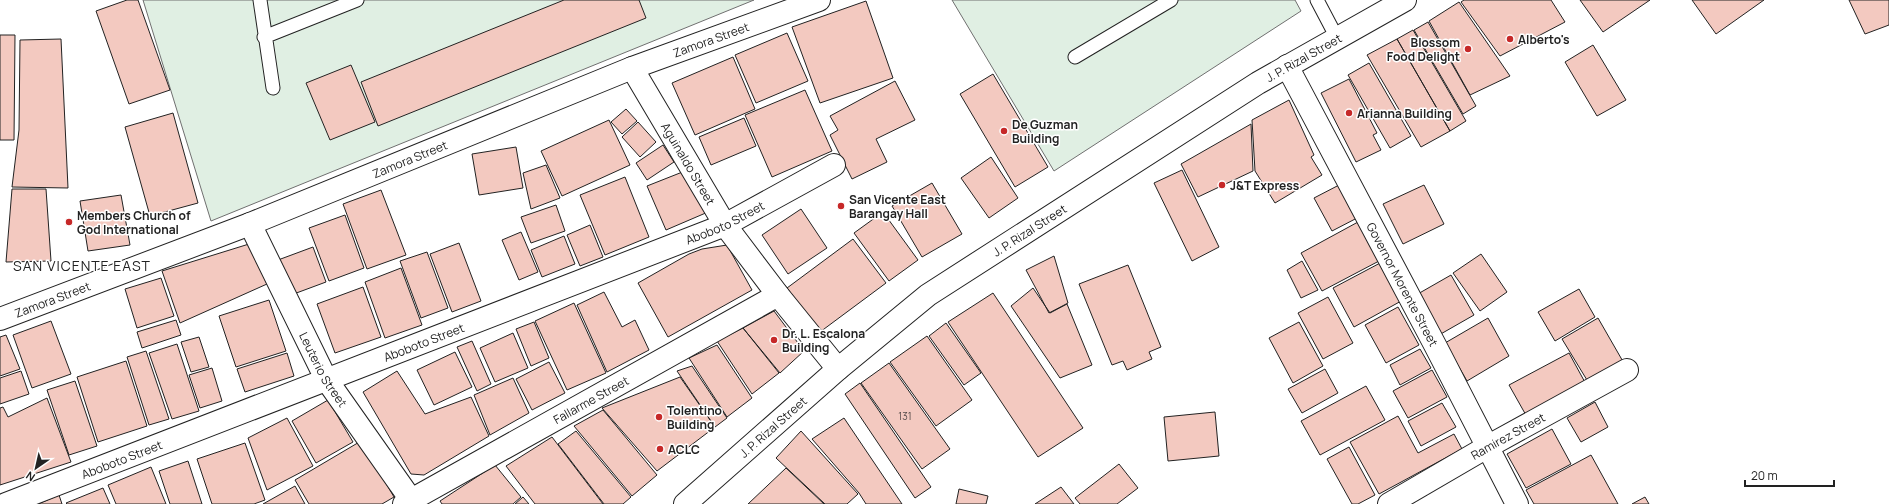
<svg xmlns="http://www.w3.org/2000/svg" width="1889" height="504" font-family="Manrope,sans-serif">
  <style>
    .garden { fill: #e0efe3; stroke: #6f6f6f }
    .building { fill: #f3c9c0; stroke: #222 }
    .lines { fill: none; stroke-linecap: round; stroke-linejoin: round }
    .lane-casing { stroke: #222; stroke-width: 15 }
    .street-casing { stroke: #222; stroke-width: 24 }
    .secondary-casing { stroke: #222; stroke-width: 24 }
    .highway-casing { stroke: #222; stroke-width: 24 }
    .lane { stroke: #fff; stroke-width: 13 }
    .street { stroke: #fff; stroke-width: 22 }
    .secondary { stroke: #fff; stroke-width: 22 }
    .highway { stroke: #fff; stroke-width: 22 }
    .poi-dot { fill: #c62828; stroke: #fff; stroke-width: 1.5 }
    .labels { text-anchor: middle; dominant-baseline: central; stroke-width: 3; stroke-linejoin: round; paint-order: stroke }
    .number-label { font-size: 10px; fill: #564c4a }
    .poi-label { font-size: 12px; font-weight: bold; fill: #222; stroke: #fff; text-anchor: start }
    .street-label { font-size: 12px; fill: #222; stroke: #fff }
    .quarter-label { font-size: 14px; letter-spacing: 1px; fill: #222; stroke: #fff }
  </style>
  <rect width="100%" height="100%" fill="#fff"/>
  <path class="garden" d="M143 0H754L211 221Z
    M952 0H1295L1301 11 1054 171Z"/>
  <path class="building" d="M127 0H138L170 90 129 104 96 11Z
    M564 0H639L646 18 378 126 361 82Z
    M1464 0H1551L1565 22 1500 56 1461 2Z
    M1580 0H1650L1603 32Z
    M1692 0H1764L1716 34Z
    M1849 0H1889V25L1865 34Z
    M866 1 893 78 820 103 792 27Z
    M1459 2 1510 76 1470 95 1429 21Z
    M1428 22 1476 106 1463 114 1414 30Z
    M1413 30 1466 121 1450 131 1397 39Z
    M787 33 808 81 756 103 735 55Z
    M0 35H15L14 140H0Z
    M61 39 68 188 12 187 19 130 20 40Z
    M1397 39 1450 131 1421 147 1367 55Z
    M1593 45 1626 100 1597 116 1565 62Z
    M733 57 755 109 695 135 672 83Z
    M1369 63 1411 136 1390 148 1348 75Z
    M351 65 375 122 330 140 306 83Z
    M993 74 1048 167 1015 187 960 94Z
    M1349 79 1377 133 1373 135 1381 150 1356 162 1321 93Z
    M895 81 915 120 876 139 887 162 852 179 830 135 838 130 830 116Z
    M805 90 832 151 772 177 745 115Z
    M1289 100 1314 155 1311 157 1322 175 1275 203 1255 171 1252 120Z
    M626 109 637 121 622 134 611 122Z
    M173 113 198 203 150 216 125 127Z
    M744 118 756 146 711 165 699 137Z
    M609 120 630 165 562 196 541 151Z
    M638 122 656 142 640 157 622 137Z
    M1251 124 1253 171 1198 197 1181 164Z
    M663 145 674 162 647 180 636 163Z
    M516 147 523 188 479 195 472 154Z
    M991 157 1018 198 989 218 961 178Z
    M546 165 560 198 531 209 523 173Z
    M690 169 708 212 666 230 647 186Z
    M1182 170 1219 247 1192 261 1154 183Z
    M625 177 649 237 605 255 580 195Z
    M932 183 962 234 922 257 892 206Z
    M1341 184 1359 217 1332 231 1314 198Z
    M1424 185 1444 224 1403 244 1383 204Z
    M12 189H46L51 261 6 262Z
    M381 190 406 255 367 269 343 204Z
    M121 195 130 245 88 251 80 201Z
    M556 205 565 231 531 243 521 217Z
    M801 209 827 248 788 274 762 235Z
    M883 212 918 260 889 281 854 233Z
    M345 215 364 268 329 281 309 228Z
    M1358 222 1379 261 1322 291 1301 253Z
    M590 225 603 257 580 266 567 235Z
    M521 232 538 272 519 280 502 240Z
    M564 236 575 264 542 277 531 250Z
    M853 239 886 283 820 332 787 288Z
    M459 243 481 301 452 312 430 254Z
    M249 244 267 284 180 323 162 271Z
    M727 245 752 290 668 337 638 283 689 254 702 249Z
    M313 247 326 282 291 295 278 260Z
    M427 252 448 308 421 318 400 261Z
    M1481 254 1507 292 1480 311 1453 273Z
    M1054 256 1068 303 1049 313 1026 270Z
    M1302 261 1318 290 1301 298 1287 270Z
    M1382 262 1403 300 1354 327 1333 288Z
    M1128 265 1161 347 1149 352 1152 359 1127 370 1123 361 1112 365 1079 284Z
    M401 268 422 325 385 338 365 282Z
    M1451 275 1474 315 1439 335 1416 295Z
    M161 278 174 316 137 328 125 289Z
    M363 287 381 337 335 353 317 304Z
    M1033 288 1050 313 1067 304 1092 365 1060 378 1011 306Z
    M1579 289 1595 317 1555 341 1538 312Z
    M604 292 622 327 635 320 649 350 607 372 577 305Z
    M993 293 1083 428 1038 457 948 322Z
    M1328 297 1353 343 1323 359 1298 313Z
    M269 300 286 351 236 367 219 316Z
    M574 303 606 373 567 390 535 321Z
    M1398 307 1419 345 1386 363 1365 325Z
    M774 311 804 351 780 373 743 328Z
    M1488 318 1509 356 1467 381 1445 343Z
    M1598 318 1625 365 1590 385 1562 339Z
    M176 320 181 335 142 348 137 332Z
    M51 321 71 374 32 388 13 335Z
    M534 322 549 358 531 366 516 329Z
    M1299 322 1323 366 1293 383 1269 338Z
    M946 323 981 373 964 385 929 336Z
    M743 328 779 373 752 394 717 341Z
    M513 333 528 368 495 382 480 348Z
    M6 335 20 369 0 376V337Z
    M927 336 972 400 936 426 890 362Z
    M199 337 209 367 191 372 181 342Z
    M472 341 491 384 477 391 457 347Z
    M177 344 199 411 172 419 149 353Z
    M717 345 752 398 727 417 689 358Z
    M1420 349 1431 368 1400 385 1390 365Z
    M146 351 169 419 149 425 127 357Z
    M455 352 472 387 434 405 417 370Z
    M287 353 294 376 245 392 237 369Z
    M1569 353 1587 386 1527 417 1509 385Z
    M126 361 147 426 98 442 77 377Z
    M549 362 565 393 532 410 516 379Z
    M889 363 950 449 922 469 861 383Z
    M692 366 727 418 715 427 677 371Z
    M212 368 222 401 200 408 189 375Z
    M1325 369 1338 393 1302 413 1288 389Z
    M1432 370 1447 397 1408 418 1393 391Z
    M21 371 29 394 0 404V378Z
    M397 371 425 414 471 397 489 436 424 475 411 474 363 392Z
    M680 377 715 427 657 471 602 408Z
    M513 378 529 413 490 435 474 395Z
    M75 381 97 446 69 455 47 390Z
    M860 383 931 487 915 498 845 394Z
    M1366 386 1385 420 1320 455 1301 421Z
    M47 398 71 462 0 485V408L3 407 8 417Z
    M328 400 353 442 316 463 292 421Z
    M1595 402 1608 427 1581 442 1567 418Z
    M1442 403 1456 427 1421 446 1408 421Z
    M603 410 657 475 632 496 574 426Z
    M1215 412 1219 456 1168 461 1164 417Z
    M1398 416 1418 453 1454 434 1462 449 1379 494 1350 442Z
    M287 418 313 466 267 490 248 438Z
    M844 418 902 504H866L859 493 812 439Z
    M1552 429 1571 464 1526 488 1507 454Z
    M576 431 631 497 623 504H604L558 444Z
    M801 431 858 494 847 504H825L776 458Z
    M552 437 603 504H535L506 466Z
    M361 441 394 497 382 504H309L295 480Z
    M245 443 265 500 254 504H212L197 459Z
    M1349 447 1375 495 1358 504H1352L1327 459Z
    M1591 455 1618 504H1534L1526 490Z
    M188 461 202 504H170L159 471Z
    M1119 464 1138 488 1117 504H1080L1075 498Z
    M495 465 521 497 513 504H442L440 501Z
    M151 467 166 504H116L108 485Z
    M786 468 824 504H748Z
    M295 486 305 504H263Z
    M1061 487 1074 504H1035Z
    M103 488 110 504H67L66 503Z
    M959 489 988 496 986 504H956Z
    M59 495 62 504H38Z
    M523 497 529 504H515Z
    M1645 497 1649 504H1632Z"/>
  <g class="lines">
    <defs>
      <path id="lane" d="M260 0 273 88
        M1317 0 1337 38
        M264 37 357 0
        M1075 57 1171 0"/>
      <g id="street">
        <path id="s1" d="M632 68 725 225 778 295 838 369"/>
        <path id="s2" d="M250 224 326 379 414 504"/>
        <path id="s3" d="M0 319 250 224 632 68 819 0"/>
        <path id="s4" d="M6 504 725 225 834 165"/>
        <path id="s5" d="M404 504 778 295"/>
        <path id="s6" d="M1389 504 1487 447 1627 370"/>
      </g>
      <g id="secondary">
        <path id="s7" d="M1287 66 1435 345 1517 504"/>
      </g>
      <g id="highway">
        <path id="s8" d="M685 504 838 369 928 295 1258 83 1405 0"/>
      </g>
    </defs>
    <use href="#lane" class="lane-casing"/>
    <use href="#street" class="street-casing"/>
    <use href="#secondary" class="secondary-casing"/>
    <use href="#highway" class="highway-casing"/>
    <use href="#lane" class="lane"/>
    <use href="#street" class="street"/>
    <use href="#secondary" class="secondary"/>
    <use href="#highway" class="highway"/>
  </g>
  <g class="poi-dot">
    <circle cx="1510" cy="39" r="4"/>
    <circle cx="1468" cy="49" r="4"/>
    <circle cx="1349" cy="113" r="4"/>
    <circle cx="1004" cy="131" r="4"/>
    <circle cx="1222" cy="185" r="4"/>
    <circle cx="841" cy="206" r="4"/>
    <circle cx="69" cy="222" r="4"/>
    <circle cx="774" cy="340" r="4"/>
    <circle cx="659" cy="417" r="4"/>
    <circle cx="660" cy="449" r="4"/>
  </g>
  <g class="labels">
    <g class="number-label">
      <text x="905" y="416">131</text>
    </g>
    <g class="poi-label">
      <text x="1518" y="39">Alberto's</text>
      <text x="1460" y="42" text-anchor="end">Blossom<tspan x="1460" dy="14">Food Delight</tspan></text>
      <text x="1357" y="113">Arianna Building</text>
      <text x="1012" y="124">De Guzman<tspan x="1012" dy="14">Building</tspan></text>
      <text x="1230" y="185">J&amp;T Express</text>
      <text x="849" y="199">San Vicente East<tspan x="849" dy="14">Barangay Hall</tspan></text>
      <text x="77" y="215">Members Church of<tspan x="77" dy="14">God International</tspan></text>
      <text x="782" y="333">Dr. L. Escalona<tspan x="782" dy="14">Building</tspan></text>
      <text x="667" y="410">Tolentino<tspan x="667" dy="14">Building</tspan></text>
      <text x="668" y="449">ACLC</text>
    </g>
    <g class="street-label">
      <text stroke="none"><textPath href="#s3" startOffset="764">Zamora Street</textPath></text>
      <text stroke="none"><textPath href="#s8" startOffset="765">J. P. Rizal Street</textPath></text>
      <text stroke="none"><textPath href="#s3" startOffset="440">Zamora Street</textPath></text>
      <text stroke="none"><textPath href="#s1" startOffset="111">Aguinaldo Street</textPath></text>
      <text stroke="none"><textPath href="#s4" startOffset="772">Aboboto Street</textPath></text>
      <text stroke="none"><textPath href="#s8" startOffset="441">J. P. Rizal Street</textPath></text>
      <text stroke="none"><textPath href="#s7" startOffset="247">Governor Morente Street</textPath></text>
      <text stroke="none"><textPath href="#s3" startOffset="56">Zamora Street</textPath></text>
      <text stroke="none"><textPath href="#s4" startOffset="448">Aboboto Street</textPath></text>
      <text stroke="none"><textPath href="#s2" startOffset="163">Leuterio Street</textPath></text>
      <text stroke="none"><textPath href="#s5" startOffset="214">Fallarme Street</textPath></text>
      <text stroke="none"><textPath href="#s8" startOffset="117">J. P. Rizal Street</textPath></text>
      <text stroke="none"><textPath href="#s6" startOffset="137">Ramirez Street</textPath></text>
      <text stroke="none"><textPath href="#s4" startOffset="124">Aboboto Street</textPath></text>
    </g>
    <g class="quarter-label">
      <text x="82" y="265">SAN VICENTE EAST</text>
    </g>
  </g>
  <g transform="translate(36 468) rotate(214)" stroke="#ffffff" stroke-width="3" paint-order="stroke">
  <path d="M0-3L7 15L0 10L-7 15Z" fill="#222222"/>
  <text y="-6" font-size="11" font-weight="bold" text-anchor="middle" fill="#222222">N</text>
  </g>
  <path d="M1745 480v6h89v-6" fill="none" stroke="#222222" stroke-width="2"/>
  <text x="1751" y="480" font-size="12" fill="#222222" stroke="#ffffff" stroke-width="3" paint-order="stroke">20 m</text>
</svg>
